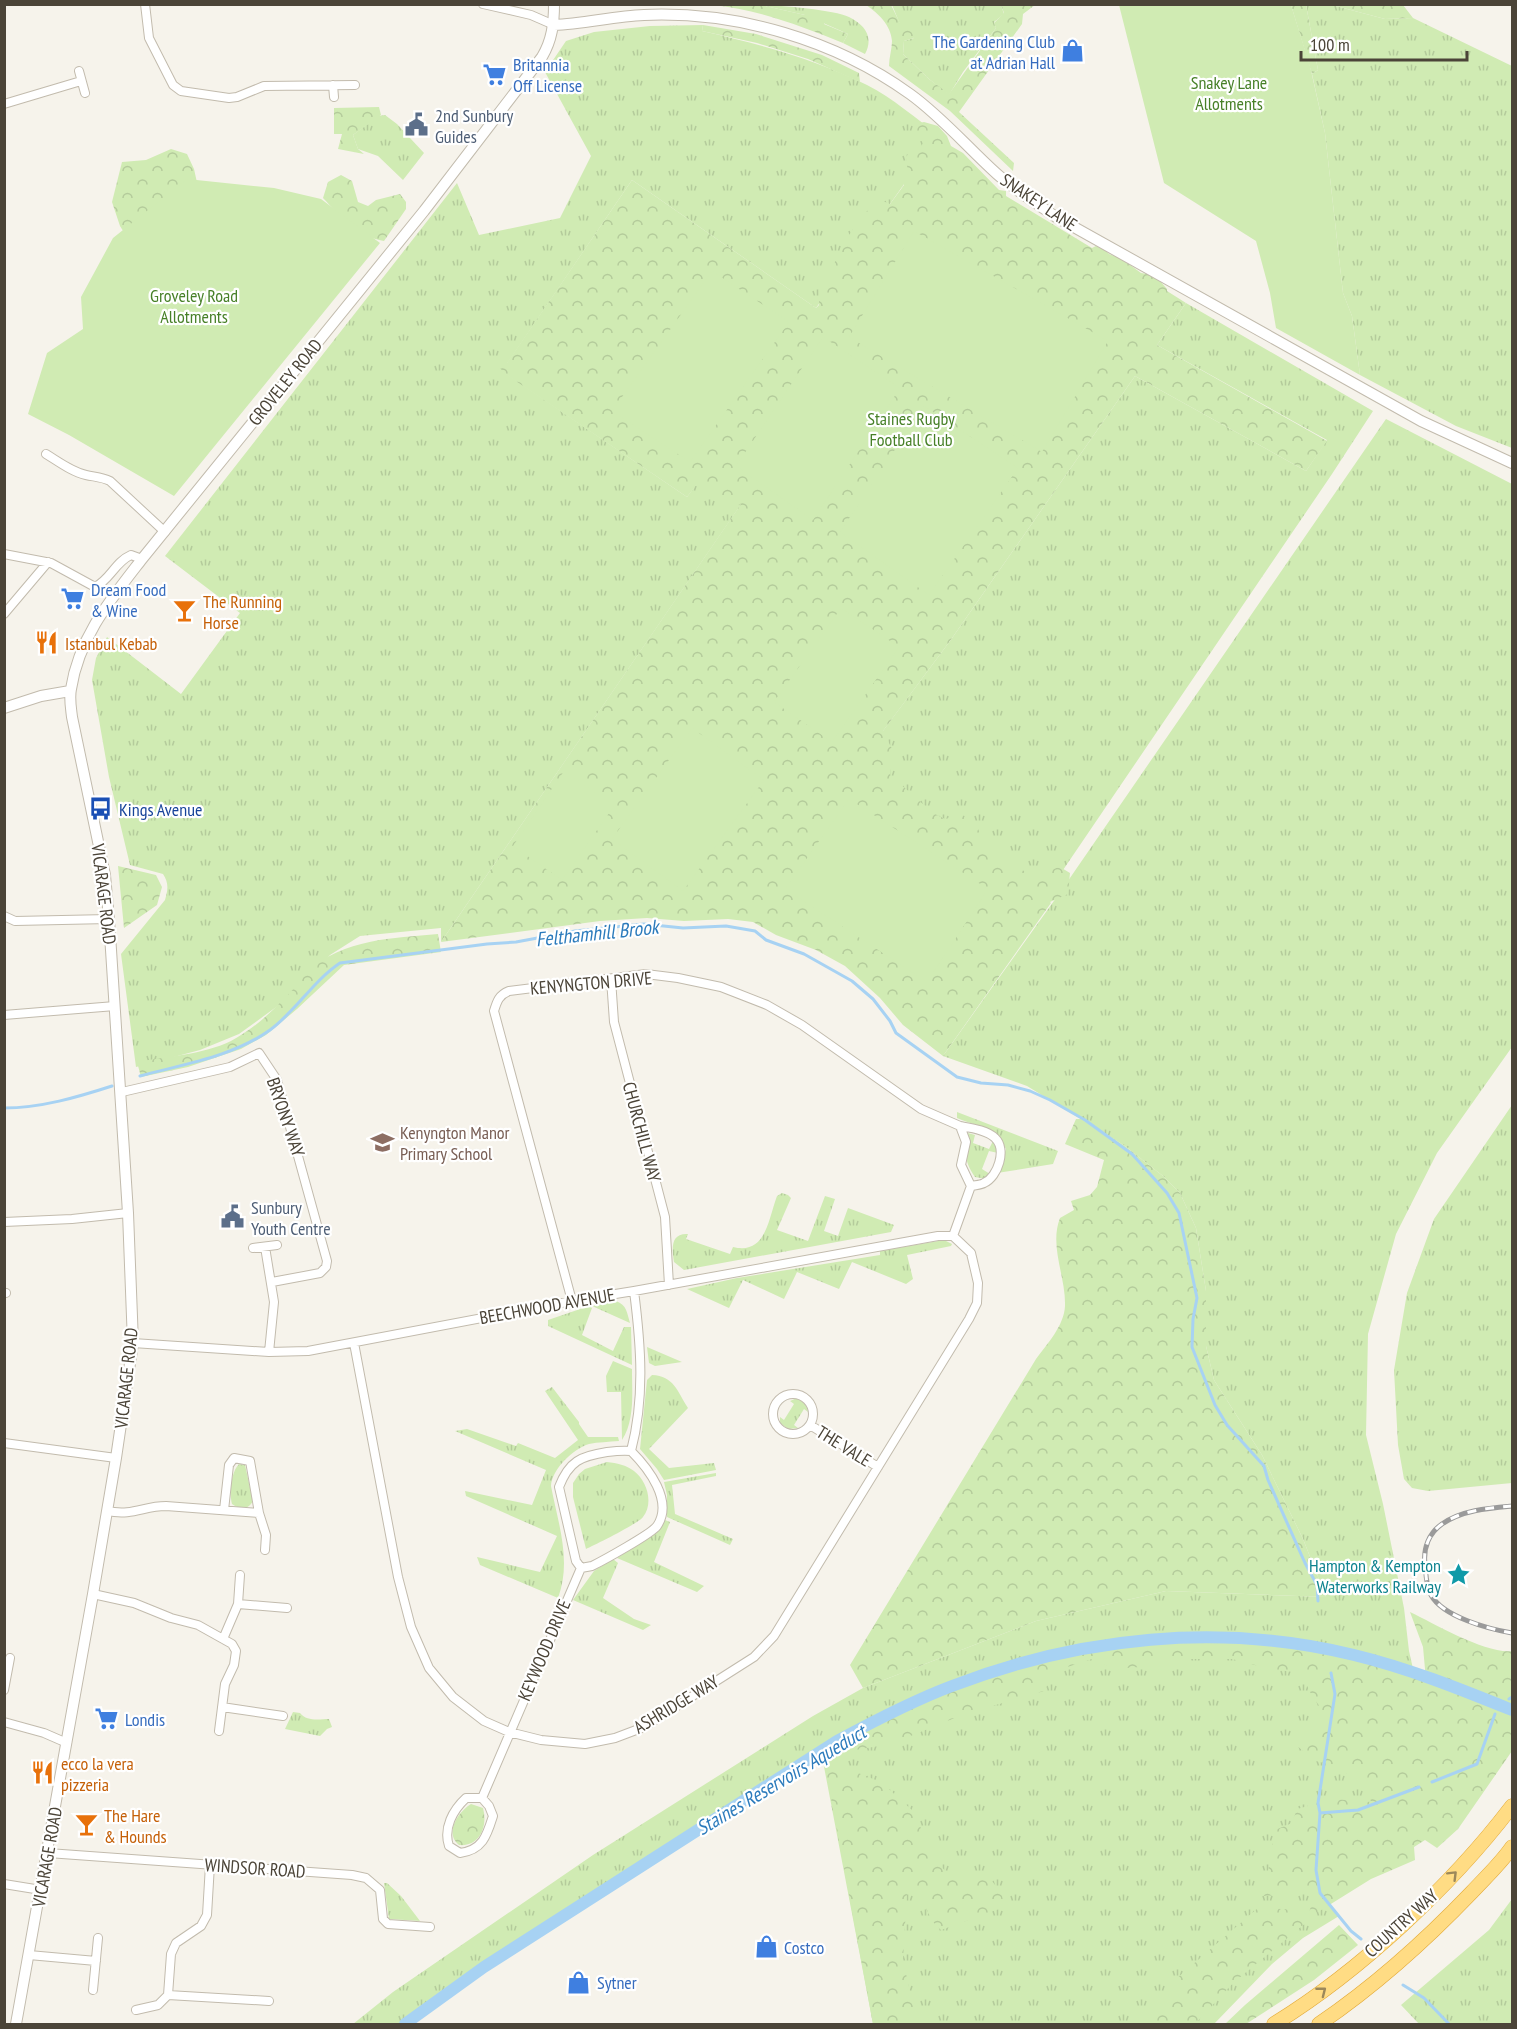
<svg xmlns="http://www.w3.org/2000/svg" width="1517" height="2029" font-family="'PT Sans Narrow',sans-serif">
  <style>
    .grass { fill: url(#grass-tufts) }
    .forest { fill: url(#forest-crowns) }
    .garden { fill: #d0ebb3 }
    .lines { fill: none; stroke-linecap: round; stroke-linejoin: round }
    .stream { stroke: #a7d2f3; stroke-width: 3 }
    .canal { stroke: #a7d2f3; stroke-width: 12 }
    .minor-casing { stroke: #c2bbad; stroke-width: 10 }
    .tertiary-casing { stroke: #c2bbad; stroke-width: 12 }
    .trunk-casing { stroke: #e3aa38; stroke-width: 15 }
    .minor { stroke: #fff; stroke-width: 8 }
    .tertiary { stroke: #fff; stroke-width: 10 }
    .trunk { stroke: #ffdc84; stroke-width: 14 }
    .rail-casing { stroke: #9a9a9a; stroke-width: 5 }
    .rail { stroke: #fff; stroke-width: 3; stroke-dasharray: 9; stroke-linecap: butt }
    .oneway { stroke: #9c885a }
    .labels { text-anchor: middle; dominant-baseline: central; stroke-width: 4.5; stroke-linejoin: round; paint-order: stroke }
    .shop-label { font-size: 18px; fill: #366cbe; stroke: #fff; text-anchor: start }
    .park-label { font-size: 18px; fill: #478028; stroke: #fff }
    .service-label { font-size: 18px; fill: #4e5e75; stroke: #fff; text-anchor: start }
    .street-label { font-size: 18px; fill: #4b4438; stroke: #fff }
    .food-label { font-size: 18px; fill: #c56008; stroke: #fff; text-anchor: start }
    .transit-label { font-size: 18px; fill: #164399; stroke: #fff; text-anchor: start }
    .education-label { font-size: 18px; fill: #785e54; stroke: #fff; text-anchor: start }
    .culture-label { font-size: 18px; fill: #0d838f; stroke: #fff; text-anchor: end }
    .water-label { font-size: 20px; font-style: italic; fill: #2c7bbc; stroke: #fff }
  </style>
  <defs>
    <pattern id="grass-tufts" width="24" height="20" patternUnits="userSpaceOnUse" patternTransform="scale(1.5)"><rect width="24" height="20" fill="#d0ebb3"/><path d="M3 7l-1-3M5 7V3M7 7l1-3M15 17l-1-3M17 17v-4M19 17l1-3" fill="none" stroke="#b4cb9b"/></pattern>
    <pattern id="forest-crowns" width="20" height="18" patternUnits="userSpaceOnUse" patternTransform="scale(1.5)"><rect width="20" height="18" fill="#d0ebb3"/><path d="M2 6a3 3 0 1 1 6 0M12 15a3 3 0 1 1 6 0" fill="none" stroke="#b4cb9b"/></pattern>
  </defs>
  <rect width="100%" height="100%" fill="#f6f3eb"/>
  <path class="grass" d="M761 5C778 5 835 10 849 17 865 25 874 37 865 54L843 43 848 34 805 15Z
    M892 5H1001L1004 14 994 22 996 28 963 72 949 95 929 79 903 54 904 41 914 38 900 24Z
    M1306 5H1332L1385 19 1413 18 1512 66V448L1456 426 1360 375 1352 316 1343 293 1325 133 1312 74 1318 70Z
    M703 25 702 31C759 44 815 59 867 85 893 98 916 119 939 135L816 308 632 180 502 371 687 497 705 472 744 500 441 942V928L360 936 330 955 297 992 239 1034 200 1050 136 1067 121 954 165 900C168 890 169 883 163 874L130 865 109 777 92 680 96 658 107 637 181 694 240 613 165 556 457 183 479 235 560 218 591 156 545 72 566 41 594 32 650 26Z
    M385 115 397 124 424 153 403 180 378 156 358 149 353 135 378 116Z
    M1186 303 1373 411 1332 474 1044 898 853 771 950 641 1135 376 1306 471 1327 440 1157 345Z
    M1386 419 1512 484V1047L1437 1153 1396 1234 1368 1334 1366 1435 1383 1504 1404 1608 1409 1651 1414 1673 1413 1686 1425 1771 1321 1893 1339 1916 1303 1938 1272 1964 1214 2024H873L821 1751 484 1967 405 2024H353L393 1992 593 1855 813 1716 863 1688 1036 1621 1166 1591 1326 1597 1303 1539 1262 1455 1214 1380 1206 1346V1291L1196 1228 1180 1193 1163 1176 1125 1146 1027 1086 943 1056 1061 891Z
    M1512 1105V1483L1428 1491 1412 1488 1404 1479 1398 1445 1394 1370 1407 1293 1434 1219Z
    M957 1112 1058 1151 1053 1164 997 1173 1006 1149C994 1125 980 1128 957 1118Z
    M968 1133 975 1135 973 1143 989 1149 993 1141 998 1153 989 1151 982 1169 990 1174 986 1179 975 1177C959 1153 971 1156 968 1133Z
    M782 1193 788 1195 791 1198 777 1230 808 1241 825 1196 835 1199 824 1231 838 1236 848 1208 894 1225 891 1232 684 1270 674 1262C672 1249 670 1233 688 1234L686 1239 730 1254 733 1247C766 1255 768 1220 777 1196Z
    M944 1240 952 1244 951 1246 907 1255 913 1279 906 1284 852 1262 839 1289 797 1272 784 1299 743 1280 729 1308 687 1289 737 1278 880 1255V1251Z
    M616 1301C627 1305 627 1313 630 1323L592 1306Z
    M589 1306 592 1308 582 1335 613 1351 624 1327H631L632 1365 548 1326V1320Z
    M647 1347 682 1362 655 1366 649 1363Z
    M613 1361 632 1369C632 1392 635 1420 622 1440L621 1392H607L606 1376Z
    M652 1375C674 1376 677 1391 688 1408L649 1449 669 1468 714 1463 716 1470 664 1480 657 1469 640 1449 647 1380Z
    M552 1387 579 1422V1424L588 1437H618L619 1441C609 1442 598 1442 589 1444 573 1449 552 1469 551 1486 558 1523 572 1561 558 1598L480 1565 477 1557 540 1572 557 1536 466 1496 465 1491 532 1505 546 1470 455 1431 467 1429 516 1446 518 1443 555 1458 578 1440 545 1391Z
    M797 1398 806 1404 808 1412 804 1409 794 1425 798 1428 788 1429 780 1423V1417L784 1420 794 1404 790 1401Z
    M607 1462C617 1463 626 1465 634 1471 647 1481 654 1503 643 1517 639 1523 595 1545 586 1549L573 1497V1483L579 1474 585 1469Z
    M239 1464 245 1465 253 1501C248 1510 240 1510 232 1504 229 1493 231 1472 239 1464Z
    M716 1473V1476L672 1485 675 1514 733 1539 730 1545 667 1517V1495L664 1482Z
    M665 1520 670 1522 654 1562 704 1586 697 1592 617 1558 656 1533Z
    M613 1559 618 1563 603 1598 634 1619 651 1625 643 1630 573 1600 594 1571Z
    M293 1712 300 1713C307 1722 320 1719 329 1719L332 1727 327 1729 320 1736 285 1729Z
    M384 1883H387L401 1896 420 1921 389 1919Z
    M1512 1899V2024H1419L1401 2005 1489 1930Z"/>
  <path class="forest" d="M712 5H761L805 15 809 9 825 12 824 24 848 34 843 43C801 26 757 9 712 5Z
    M866 5H891L900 23 910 24 914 38 904 41 903 54 929 79 949 94 996 28 994 23 1004 13 1001 5H1035L1023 14 1022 24 959 112 1014 163 1013 171 950 111 889 66C889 57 892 49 892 41 891 25 878 13 866 5Z
    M1291 5H1306L1318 70 1312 74Z
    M1332 5H1403L1413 18 1385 19Z
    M703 25 756 34 822 55 859 73 860 82 808 59 757 43 702 31Z
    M379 107 381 115 353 135 358 149 364 154 338 149 342 134H334V108Z
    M924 122 938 126 947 136 951 146 963 153 999 190 1006 191V196L1092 248 1096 246 1105 250 1109 254 1122 259 1141 273 1147 274 1160 281 1167 289V291L1186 303 1157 345 1327 441 1306 471 1135 376 950 641 883 731 892 749 890 775 933 813 945 819 963 815 977 826 983 842 996 855 1031 875 1060 867 1070 873 1068 894 1050 902 1051 903 943 1056 903 1025 880 998 845 966 816 950 776 935 753 922 728 919 684 921 647 918 600 921 441 942 741 504 736 506 707 486 697 484 687 497 501 371 502 370 498 367 502 360 507 363 632 180 816 308 819 305V289L832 272 836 258 845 241 864 213 883 201 890 204 904 185 903 178 908 173 906 157 911 150 920 148 923 143 916 134 915 124Z
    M171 149 187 154 194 169 198 187 130 242 120 226 112 202 122 162 146 160Z
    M341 175 352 181 358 202 368 206 376 200 400 194 406 202V209L384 241C358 237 341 217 323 198L328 182Z
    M118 866 156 875 162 887 157 905 124 928Z
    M438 934 441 952 344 965 297 1009 266 1035 241 1049 188 1067 141 1077 137 1062C168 1056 202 1055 231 1041 256 1028 278 1006 297 985 301 981 304 975 308 971 344 939 393 938 438 934Z
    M1076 1119H1081L1125 1146 1163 1176 1180 1193 1196 1228 1206 1291V1346L1214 1380 1262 1455 1303 1539 1326 1597 1166 1591 1036 1621 863 1688 850 1665 1036 1359C1047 1344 1064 1326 1065 1306 1066 1277 1049 1246 1060 1218L1074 1210 1071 1201 1090 1195 1097 1187 1104 1160 1065 1144Z
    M1410 1612C1435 1624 1486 1654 1512 1651V1751L1458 1829 1437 1848 1425 1840 1414 1847 1415 1860 1371 1879 1318 1912H1309L1313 1901 1308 1887 1285 1895 1264 1896 1275 1830 1292 1823 1297 1809 1333 1799 1371 1802 1369 1793 1339 1767 1316 1761 1297 1746 1325 1723 1326 1715 1312 1696 1301 1673 1270 1669 1232 1659H1181L1140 1667 1112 1669 1095 1658 1055 1671 1044 1691 962 1715 891 1744 837 1753 834 1747 871 1727 949 1691 1030 1665 1099 1649 1219 1633 1306 1641 1351 1658 1371 1657 1388 1668 1426 1680 1423 1647Z
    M825 1766 843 1767 881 1782 913 1811 936 1861 951 1877 992 1881 1002 1894 1004 1907 941 1930C927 1919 926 1901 914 1887L907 1891 903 1960 917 2024H873Z
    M471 1804 483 1808C488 1826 480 1847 459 1845 444 1833 458 1812 471 1804Z
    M1259 1907 1302 1911 1308 1921 1233 1983 1195 2024H1138L1147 2018 1174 1991 1176 1979Z
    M1339 1925 1358 1945 1314 1980 1246 2024H1225L1245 2005Z"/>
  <path class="garden" d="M1119 5H1291L1310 66 1325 133 1343 293 1352 316 1360 375 1276 328 1270 293 1256 241 1164 183Z
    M187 179 274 188 321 199 380 243 174 496 69 435 28 414 47 353 83 329 81 297 113 238Z
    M914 231 1108 341 1042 452 849 337Z
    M712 271 789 322 690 462 612 411Z
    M823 337 900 388 813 520 736 466Z
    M924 406 1018 468 929 595 840 532Z
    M841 608 899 647 832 742 774 702Z
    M692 728 764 780 683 891 612 839Z
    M564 771 614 806 562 880 513 846Z
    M849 799 988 889 927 982 785 889Z"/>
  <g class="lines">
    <path class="stream" d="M140 1076C184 1064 232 1057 270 1030 296 1011 313 981 340 963L487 944 516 942 575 931 644 924 683 928 726 926 755 931 766 940 804 954 852 981 873 999 890 1021 896 1033 957 1077 981 1083 1008 1085 1030 1091 1050 1100 1085 1120 1132 1154 1167 1193 1179 1213 1197 1298 1193 1319 1192 1347 1215 1405 1227 1425 1264 1466 1268 1480 1305 1563 1317 1585 1318 1601
      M4 1108C41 1108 78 1097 112 1086
      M1331 1673 1335 1694 1318 1803 1320 1813 1316 1870 1320 1893 1351 1931 1361 1939
      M1509 1699 1512 1697
      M1432 1782 1477 1764 1495 1714
      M1320 1813 1358 1810 1419 1787
      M1403 1985 1424 1998 1449 2024"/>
    <path class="canal" d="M405 2024 484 1967 837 1741C874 1721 912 1701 952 1686 1079 1637 1220 1622 1354 1655 1408 1668 1460 1689 1512 1710"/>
    <defs>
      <path id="minor" d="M145 4 149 38 173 85 181 91 229 98 237 97 264 86 355 85
        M483 4 531 15 554 25
        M79 71 85 93
        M333 85 334 97
        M4 104 81 81
        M46 454C59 462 72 472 86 475 95 477 102 477 110 481L165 532
        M4 554 51 563 95 587C110 580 115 562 131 555L142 559
        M4 614 48 562
        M4 916 15 921 109 919
        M611 979 614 1022 665 1217 669 1285
        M4 1015 115 1006
        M122 1092 230 1067 259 1053 277 1080 327 1261 326 1267 320 1273 272 1282
        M960 1126C971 1128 987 1130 995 1138 1007 1149 998 1177 984 1183 981 1185 975 1185 971 1186
        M4 1222 72 1219 128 1213
        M265 1247 274 1302 269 1352
        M253 1248 277 1245
        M4 1293H6
        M572 1301 494 1011C497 1001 499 995 509 991L646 974 678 978 721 987 767 1005 802 1025 921 1109 960 1126 966 1142 961 1165 971 1186 953 1236
        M133 1343 269 1352 308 1351 572 1301 634 1291 938 1236H953L971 1253 978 1283 977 1303 969 1319 774 1636 754 1657 644 1727 615 1738 585 1744 541 1740 509 1732 484 1721 453 1697 429 1668 411 1627 398 1577 354 1343
        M773 1414a20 20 0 1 1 40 0a20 20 0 1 1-40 0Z
        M810 1425 878 1467
        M4 1443 116 1458
        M224 1510 229 1465 234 1458 250 1461 259 1513 266 1535 265 1550
        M107 1511C134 1516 143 1506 166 1506L259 1513
        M581 1568 592 1566C604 1560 651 1534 657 1526 674 1501 648 1468 631 1451 645 1398 641 1346 634 1291
        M93 1594 134 1603 171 1618 198 1625 232 1644 236 1651 234 1665 225 1684 219 1731
        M238 1604 287 1608
        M223 1639 238 1604 240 1575
        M4 1690 10 1658
        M222 1707 283 1716
        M4 1722 44 1733 67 1743
        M466 1798H482L489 1806 493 1816C487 1835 483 1850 460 1853L449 1846C443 1828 453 1810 466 1798Z
        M482 1798 581 1568 576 1561 559 1487C569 1461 581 1456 607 1452 615 1451 623 1450 631 1451
        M48 1853 352 1875 366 1878 380 1890 383 1919 388 1924 430 1927
        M210 1865 207 1915 201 1926 176 1943 171 1954 168 1995 269 2001
        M4 1884 41 1890
        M29 1955 96 1961
        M93 1990 98 1938
        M136 2010 158 2005 168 1995"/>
      <path id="tertiary" d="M554 25C584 24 614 16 644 15 737 11 835 40 910 94 942 117 968 148 997 174 1015 190 1036 203 1056 217L1421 421 1512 463
        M4 708 41 696 70 691
        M16 2024 93 1594 116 1458 133 1343 128 1213 109 919 105 875 72 717C71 708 69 698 71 689 79 637 111 599 142 559L424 211 542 57C552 40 554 24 554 4"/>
      <path id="trunk" d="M1274 2024C1360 1971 1451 1886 1512 1806
        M1319 2024C1375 1986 1425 1941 1472 1892 1486 1877 1501 1863 1512 1847"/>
    </defs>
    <use href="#minor" class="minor-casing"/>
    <use href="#tertiary" class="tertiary-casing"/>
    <use href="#trunk" class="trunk-casing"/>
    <use href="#minor" class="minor"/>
    <use href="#tertiary" class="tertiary"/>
    <use href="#trunk" class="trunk"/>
    <defs>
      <path id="rail" d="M1512 1506C1489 1508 1462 1510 1442 1524 1429 1533 1423 1548 1425 1564 1426 1574 1426 1586 1431 1595 1443 1617 1489 1629 1512 1633"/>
    </defs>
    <use href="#rail" class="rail-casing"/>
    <use href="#rail" class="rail"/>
  </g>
  <defs><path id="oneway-chevron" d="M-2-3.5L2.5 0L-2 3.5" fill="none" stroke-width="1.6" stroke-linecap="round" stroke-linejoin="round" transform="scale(1.5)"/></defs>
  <g class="oneway">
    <use href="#oneway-chevron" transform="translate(1453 1875) rotate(-45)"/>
    <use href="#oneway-chevron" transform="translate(1322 1991) rotate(-38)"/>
  </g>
  <defs>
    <symbol id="shop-bare" viewBox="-9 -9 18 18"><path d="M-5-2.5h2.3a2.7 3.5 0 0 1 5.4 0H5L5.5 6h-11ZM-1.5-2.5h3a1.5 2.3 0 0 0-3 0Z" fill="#3f7fe0" stroke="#fff" stroke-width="2.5" paint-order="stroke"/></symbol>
    <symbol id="supermarket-bare" viewBox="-9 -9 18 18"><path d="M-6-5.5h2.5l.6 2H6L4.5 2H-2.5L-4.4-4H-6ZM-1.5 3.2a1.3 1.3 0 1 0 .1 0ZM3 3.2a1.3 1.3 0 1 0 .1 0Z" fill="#3f7fe0" stroke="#fff" stroke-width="2.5" paint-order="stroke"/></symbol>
    <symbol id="civic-bare" viewBox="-9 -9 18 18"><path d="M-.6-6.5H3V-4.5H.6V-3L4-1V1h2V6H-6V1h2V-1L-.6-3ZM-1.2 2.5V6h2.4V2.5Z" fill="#5c6f8a" stroke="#fff" stroke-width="2.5" paint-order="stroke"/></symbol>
    <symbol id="bar-bare" viewBox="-9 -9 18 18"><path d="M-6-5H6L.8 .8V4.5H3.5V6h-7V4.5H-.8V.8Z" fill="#e8710a" stroke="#fff" stroke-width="2.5" paint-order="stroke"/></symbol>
    <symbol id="restaurant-bare" viewBox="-9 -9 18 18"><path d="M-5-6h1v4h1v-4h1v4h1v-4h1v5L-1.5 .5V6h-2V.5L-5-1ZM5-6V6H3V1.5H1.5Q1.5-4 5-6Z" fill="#e8710a" stroke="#fff" stroke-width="2.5" paint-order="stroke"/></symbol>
    <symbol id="bus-bare" viewBox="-9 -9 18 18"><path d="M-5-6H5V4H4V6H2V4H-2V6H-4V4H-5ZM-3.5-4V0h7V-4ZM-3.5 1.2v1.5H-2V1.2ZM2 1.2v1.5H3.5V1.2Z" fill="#1a4fb4" stroke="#fff" stroke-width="2.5" paint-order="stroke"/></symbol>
    <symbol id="school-bare" viewBox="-9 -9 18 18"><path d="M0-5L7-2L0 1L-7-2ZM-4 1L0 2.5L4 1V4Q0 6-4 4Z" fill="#8d6e63" stroke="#fff" stroke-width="2.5" paint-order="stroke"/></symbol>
    <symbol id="sight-bare" viewBox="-9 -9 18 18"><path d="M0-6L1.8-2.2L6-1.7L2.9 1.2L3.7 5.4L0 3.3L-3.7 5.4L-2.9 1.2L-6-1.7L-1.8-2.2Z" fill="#0f9aa8" stroke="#fff" stroke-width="2.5" paint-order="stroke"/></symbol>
  </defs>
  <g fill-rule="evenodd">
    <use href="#shop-bare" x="1056" y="34" width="33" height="33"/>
    <use href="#supermarket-bare" x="478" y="58" width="33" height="33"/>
    <use href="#civic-bare" x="400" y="108" width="33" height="33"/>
    <use href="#supermarket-bare" x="56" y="582" width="33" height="33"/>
    <use href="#bar-bare" x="168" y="594" width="33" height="33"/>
    <use href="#restaurant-bare" x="30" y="626" width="33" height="33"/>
    <use href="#bus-bare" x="84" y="792" width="33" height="33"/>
    <use href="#school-bare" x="366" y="1126" width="33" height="33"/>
    <use href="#civic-bare" x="216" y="1200" width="33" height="33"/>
    <use href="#sight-bare" x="1442" y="1558" width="33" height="33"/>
    <use href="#supermarket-bare" x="90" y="1702" width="33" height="33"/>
    <use href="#restaurant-bare" x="26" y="1756" width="33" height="33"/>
    <use href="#bar-bare" x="70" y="1808" width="33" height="33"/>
    <use href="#shop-bare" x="750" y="1930" width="33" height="33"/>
    <use href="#shop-bare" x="562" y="1966" width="33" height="33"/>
  </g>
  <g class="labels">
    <g class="shop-label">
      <text x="1055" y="41" text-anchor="end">The Gardening Club<tspan x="1055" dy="21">at Adrian Hall</tspan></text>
      <text x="513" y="64">Britannia<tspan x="513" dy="21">Off License</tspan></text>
      <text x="91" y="589">Dream Food<tspan x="91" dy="21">&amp; Wine</tspan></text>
      <text x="125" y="1719">Londis</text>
      <text x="784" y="1947">Costco</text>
      <text x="597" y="1982">Sytner</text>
    </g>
    <g class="park-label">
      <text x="1229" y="82">Snakey Lane<tspan x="1229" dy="21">Allotments</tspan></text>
      <text x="194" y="295">Groveley Road<tspan x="194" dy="21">Allotments</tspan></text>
      <text x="911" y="418">Staines Rugby<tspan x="911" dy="21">Football Club</tspan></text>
    </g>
    <g class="service-label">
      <text x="435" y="115">2nd Sunbury<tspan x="435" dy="21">Guides</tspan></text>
      <text x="251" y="1207">Sunbury<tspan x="251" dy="21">Youth Centre</tspan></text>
    </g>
    <g class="street-label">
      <text transform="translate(1039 202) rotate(34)">SNAKEY LANE</text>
      <text transform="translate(285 382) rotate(-51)">GROVELEY ROAD</text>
      <text transform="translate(104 894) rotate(83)">VICARAGE ROAD</text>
      <text transform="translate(591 983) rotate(-5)">KENYNGTON DRIVE</text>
      <text transform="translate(286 1117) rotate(71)">BRYONY WAY</text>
      <text transform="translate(642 1132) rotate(75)">CHURCHILL WAY</text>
      <text transform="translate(547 1306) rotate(-10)">BEECHWOOD AVENUE</text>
      <text transform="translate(126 1378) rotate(-84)">VICARAGE ROAD</text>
      <text transform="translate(844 1446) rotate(32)">THE VALE</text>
      <text transform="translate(544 1650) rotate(-67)">KEYWOOD DRIVE</text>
      <text transform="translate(676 1704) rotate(-31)">ASHRIDGE WAY</text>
      <text transform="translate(47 1857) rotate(-80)">VICARAGE ROAD</text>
      <text transform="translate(255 1868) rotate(4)">WINDSOR ROAD</text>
      <text transform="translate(1401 1923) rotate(-42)">COUNTRY WAY</text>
    </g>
    <g class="food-label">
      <text x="203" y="601">The Running<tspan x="203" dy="21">Horse</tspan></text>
      <text x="65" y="643">Istanbul Kebab</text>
      <text x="61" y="1763">ecco la vera<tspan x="61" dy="21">pizzeria</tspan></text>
      <text x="104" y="1815">The Hare<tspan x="104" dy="21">&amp; Hounds</tspan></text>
    </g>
    <g class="transit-label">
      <text x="119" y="809">Kings Avenue</text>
    </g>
    <g class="education-label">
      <text x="400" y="1132">Kenyngton Manor<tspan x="400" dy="21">Primary School</tspan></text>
    </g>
    <g class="culture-label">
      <text x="1441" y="1565">Hampton &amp; Kempton<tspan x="1441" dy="21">Waterworks Railway</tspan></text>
    </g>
    <g class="water-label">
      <text transform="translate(597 933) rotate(-6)">Felthamhill Brook</text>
      <text transform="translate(781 1780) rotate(-31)">Staines Reservoirs Aqueduct</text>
    </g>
  </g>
  <rect width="1517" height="2029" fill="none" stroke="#4b4438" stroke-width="12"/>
  <path d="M1301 51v9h166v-9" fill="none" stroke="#4b4438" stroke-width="3"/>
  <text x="1310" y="51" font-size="18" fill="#4b4438" stroke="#ffffff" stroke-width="4.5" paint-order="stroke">100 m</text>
</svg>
